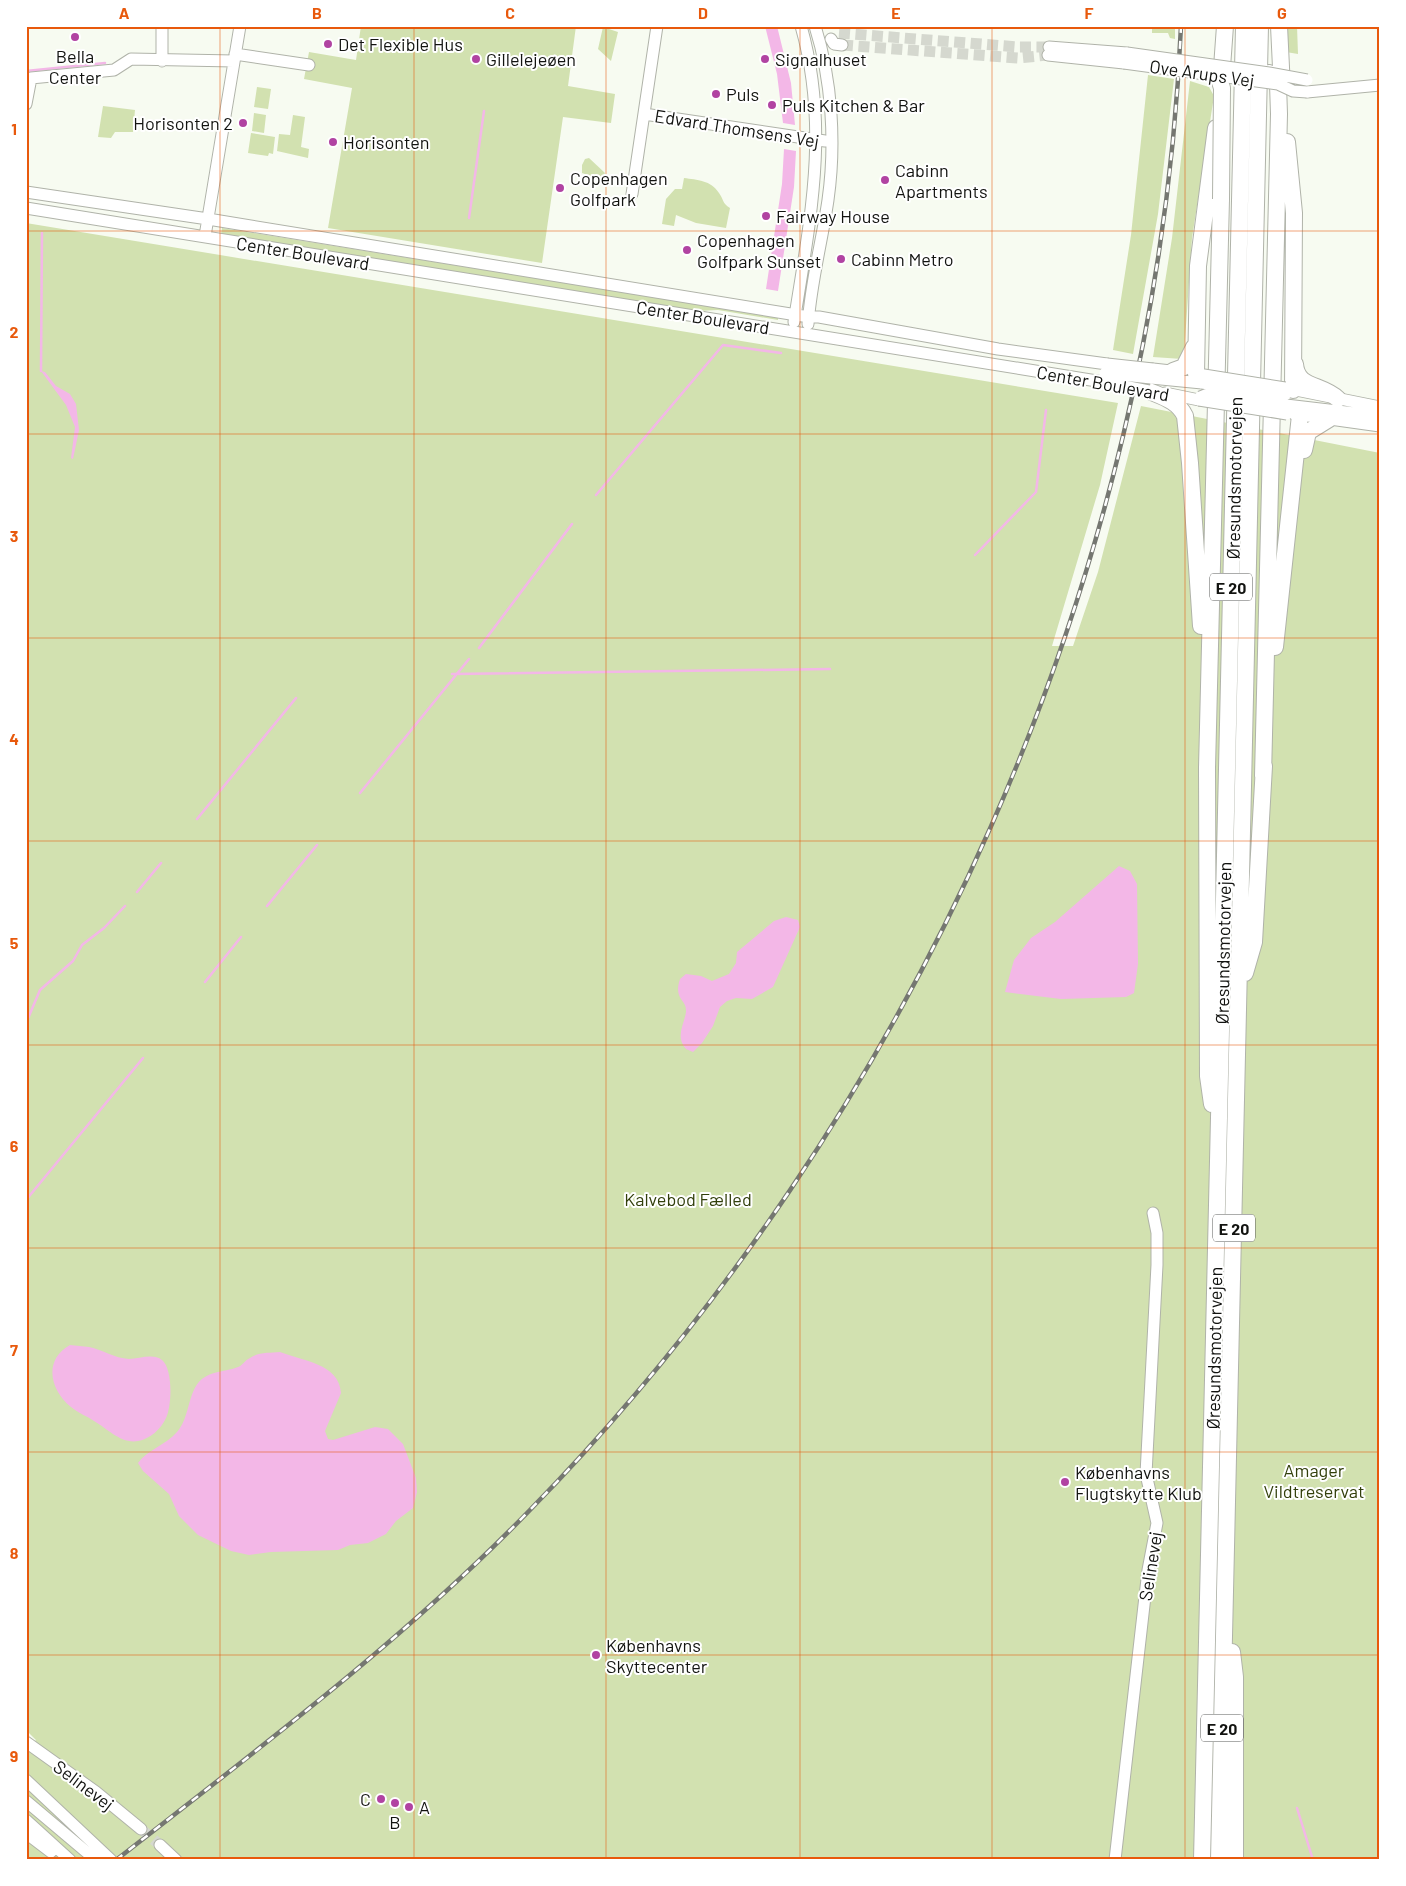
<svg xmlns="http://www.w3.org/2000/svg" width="1406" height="1886" font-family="Barlow,sans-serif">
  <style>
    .green { fill: #d2e1b0 }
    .water { fill: #f3b7e7 }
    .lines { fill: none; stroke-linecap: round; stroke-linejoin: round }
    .stream { stroke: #f3b7e7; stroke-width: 2.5 }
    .minor-tunnel { stroke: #d5d8cf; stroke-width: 11; stroke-dasharray: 11 5.5; stroke-linecap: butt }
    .minor-casing { stroke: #b0b3a9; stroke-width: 13 }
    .highway-casing { stroke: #b0b3a9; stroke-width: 18 }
    .minor { stroke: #fff; stroke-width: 11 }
    .highway { stroke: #fff; stroke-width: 16 }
    .rail-casing { stroke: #757771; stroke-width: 4.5 }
    .rail { stroke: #fff; stroke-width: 2.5; stroke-dasharray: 8; stroke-linecap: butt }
    .minor-bridge-casing { stroke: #b0b3a9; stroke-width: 13; stroke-linecap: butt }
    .highway-bridge-casing { stroke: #b0b3a9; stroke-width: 18; stroke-linecap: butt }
    .minor-bridge { stroke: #fff; stroke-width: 11 }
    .highway-bridge { stroke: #fff; stroke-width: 16 }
    .grid { fill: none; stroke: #e8590c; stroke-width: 1; stroke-opacity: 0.55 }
    .poi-dot { fill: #b143a2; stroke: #fff; stroke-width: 2 }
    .labels { text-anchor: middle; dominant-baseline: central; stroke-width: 4; stroke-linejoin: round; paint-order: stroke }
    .shield { fill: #fff; stroke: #595a58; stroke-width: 1 }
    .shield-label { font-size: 16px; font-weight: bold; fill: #121310 }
    .poi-label { font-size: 18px; fill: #121310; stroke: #fff; text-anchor: start }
    .street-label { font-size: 18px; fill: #121310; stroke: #fff }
    .park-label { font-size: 18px; fill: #323f0b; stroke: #fff }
    .neatline { fill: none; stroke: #e8590c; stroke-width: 2 }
    .grid-label { font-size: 16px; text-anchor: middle; font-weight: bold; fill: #e8590c }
  </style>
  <rect width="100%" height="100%" fill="#f7fbf1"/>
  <path class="green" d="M361 26H576L568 86 615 94 611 123 563 117 542 263 328 228 352 88 304 79 309 52 356 60Z
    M1152 26H1175V39L1170 38 1168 33H1152Z
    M1285 26H1297L1298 54 1286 52Z
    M603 27 618 32 611 61 598 49Z
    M1148 75 1174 79 1158 214 1133 354 1113 350 1131 235Z
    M1190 81 1209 87 1214 96 1192 238 1184 355 1182 359 1153 357 1172 238Z
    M257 87 271 89 268 109 254 107Z
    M103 106 135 110 133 132H115L111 138 98 137Z
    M254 113 266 115 264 133 252 131Z
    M293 115 305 117 301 147 309 149 308 158 277 151 279 134 290 135Z
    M251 133 275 137 273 154 269 153 268 156 248 153Z
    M589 158 605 173 603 177H593L582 173V165L585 159Z
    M684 178C697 180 711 180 719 193 724 200 722 203 730 208L726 228 696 223 676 215 674 226 662 224 666 199 675 189H682Z
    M26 223 1118 403 1100 485 1052 646H1073L1098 572 1141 406 1380 453V1860H26V1751L36 1740 26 1730Z
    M222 228 778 317V320L718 310 697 311 221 234Z"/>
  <path class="water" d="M765 26H777L791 83 795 125 783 123 777 74Z
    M784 149 796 151 794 187 778 291 766 289 782 184Z
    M41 371 45 372 56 386 70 394 76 404 79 430 73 459 71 458 75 427 66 405Z
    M1119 866 1130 871 1137 884 1138 964 1134 993 1126 997 1061 999 1005 992 1014 960 1031 938 1055 922Z
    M786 917 798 920 800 927 773 987 752 999 736 998 727 1001 720 1007 713 1026 702 1043 693 1052 686 1049C675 1037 684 1025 686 1012 687 999 673 1000 680 979L686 974 701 976 712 981 729 974 736 963 737 952 774 921Z
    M70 1345C76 1346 83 1346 89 1347 103 1350 114 1358 129 1359 139 1359 153 1353 162 1360 173 1369 172 1406 166 1418 161 1429 150 1439 138 1441 121 1444 108 1429 94 1421 87 1416 78 1413 71 1407 50 1390 43 1360 70 1345Z
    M280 1352C302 1361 339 1363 341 1393L325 1431 328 1439 333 1440 375 1427 388 1429 403 1444 416 1478 417 1492 413 1508 396 1521 386 1534 368 1543 350 1545 338 1550 271 1552 249 1555 231 1551 198 1535 179 1516 169 1494 143 1471 138 1463C147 1450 166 1445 177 1432 188 1420 188 1399 196 1386 206 1370 223 1373 238 1367 242 1366 245 1360 250 1358 258 1352 270 1353 280 1352Z"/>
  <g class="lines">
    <path class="stream" d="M26 71 105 63
      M469 218 484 111
      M41 371 42 233
      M596 495 723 345 781 353
      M975 555 1036 492 1046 410
      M479 648 572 524
      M452 674 830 669
      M360 793 469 659
      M197 819 296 698
      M137 892 161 863
      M267 906 317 845
      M205 982 241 937
      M26 1023 40 990 73 961 82 945 104 928 125 906
      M26 1200 143 1058
      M1297 1808 1313 1860"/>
    <path class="minor-tunnel" d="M839 33 1019 47H1049
      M842 45 1018 58 1048 55
      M141 1829 160 1845"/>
    <defs>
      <path id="minor" d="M831 39 834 44 842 45
        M1049 47 1127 53
        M235 54 309 65
        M1048 55 1124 63
        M162 61V26
        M1307 92 1380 85
        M26 104 31 78 114 70 131 59 234 61
        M644 114 825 141
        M26 192 208 219 809 317H819L998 349 1107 364
        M632 194 657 26
        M26 208 1103 382
        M205 236 240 26
        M794 322C810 220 830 128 801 26
        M808 324C811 282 822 241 828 200 836 144 832 80 815 26
        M1153 369 1180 372
        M1151 378 1202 383
        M1286 388 1380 407
        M1165 393 1199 400
        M1286 405 1380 416
        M1294 414 1380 426
        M26 1742 96 1792 141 1829
        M26 1780 111 1860
        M26 1801 96 1860
        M26 1820 70 1860
        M26 1833 51 1852
        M160 1845 176 1860
        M1115 1860 1148 1570 1157 1523 1146 1474 1157 1265V1233L1153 1213"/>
      <path id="highway" d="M1279 26 1282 88
        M1221 81 1225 26
        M1287 142 1294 213 1293 390
        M1295 364C1297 389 1321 383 1338 399
        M1173 371 1184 367 1194 347
        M1196 374 1198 266 1216 128
        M1149 391C1163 397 1178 401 1185 416L1190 463 1201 626
        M1304 450 1308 432 1329 419
        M1275 647 1300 415
        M1263 776 1279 114 1278 84 1269 73
        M1245 973 1254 942 1264 766
        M1212 1104 1208 1076 1207 768 1221 199
        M1232 1652 1235 1677V1860
        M1202 1860 1244 26
        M1219 1860 1260 26"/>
    </defs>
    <use href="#minor" class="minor-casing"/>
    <use href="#highway" class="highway-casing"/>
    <use href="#minor" class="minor"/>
    <use href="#highway" class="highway"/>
    <defs>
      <path id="rail" d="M116 1860C258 1749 403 1641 529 1511 914 1117 1157 578 1181 26"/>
    </defs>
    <use href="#rail" class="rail-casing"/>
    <use href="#rail" class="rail"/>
    <defs>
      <path id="minor-bridge" d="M1127 53 1269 73 1307 80
        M1124 63 1278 84 1293 91 1307 92
        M1107 364 1153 369
        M1105 373 1151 378
        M1204 375 1285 388
        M1103 382 1149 391
        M1202 383 1285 395
        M1200 397 1210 393 1286 405
        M1199 400 1287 414"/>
      <path id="highway-bridge" d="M1212 74 1219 79 1222 88 1221 199"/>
    </defs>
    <use href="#minor-bridge" class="minor-bridge-casing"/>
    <use href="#highway-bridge" class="highway-bridge-casing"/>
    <use href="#minor-bridge" class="minor-bridge"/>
    <use href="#highway-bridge" class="highway-bridge"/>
  </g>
  <path class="grid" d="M220 26V1860M414 26V1860M606 26V1860M800 26V1860M992 26V1860M1185 26V1860M26 231H1380M26 434H1380M26 638H1380M26 841H1380M26 1045H1380M26 1248H1380M26 1452H1380M26 1655H1380"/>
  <g class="poi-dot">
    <circle cx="75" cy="37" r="5"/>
    <circle cx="328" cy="44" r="5"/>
    <circle cx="476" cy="59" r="5"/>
    <circle cx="765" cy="59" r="5"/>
    <circle cx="716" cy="94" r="5"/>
    <circle cx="772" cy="105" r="5"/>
    <circle cx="243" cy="123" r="5"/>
    <circle cx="333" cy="142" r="5"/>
    <circle cx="885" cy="180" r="5"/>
    <circle cx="560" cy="188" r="5"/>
    <circle cx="766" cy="216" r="5"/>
    <circle cx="687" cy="250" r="5"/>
    <circle cx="841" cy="259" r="5"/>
    <circle cx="1065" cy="1482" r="5"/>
    <circle cx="596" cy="1655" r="5"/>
    <circle cx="381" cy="1799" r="5"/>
    <circle cx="395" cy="1803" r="5"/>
    <circle cx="409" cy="1807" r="5"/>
  </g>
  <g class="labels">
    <g class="shield">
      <rect x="1210" y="573.5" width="42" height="27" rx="4"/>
      <rect x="1213" y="1214.5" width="42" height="27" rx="4"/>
      <rect x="1201" y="1714.5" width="42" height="27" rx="4"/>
    </g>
    <g class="shield-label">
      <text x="1231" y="587">E 20</text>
      <text x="1234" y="1228">E 20</text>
      <text x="1222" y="1728">E 20</text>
    </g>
    <g class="poi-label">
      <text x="338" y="44">Det Flexible Hus</text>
      <text x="75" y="56" text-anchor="middle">Bella<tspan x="75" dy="21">Center</tspan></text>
      <text x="486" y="59">Gillelejeøen</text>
      <text x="775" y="59">Signalhuset</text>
      <text x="726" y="94">Puls</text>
      <text x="782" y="105">Puls Kitchen &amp; Bar</text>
      <text x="233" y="123" text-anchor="end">Horisonten 2</text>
      <text x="343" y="142">Horisonten</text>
      <text x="895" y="170">Cabinn<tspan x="895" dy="21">Apartments</tspan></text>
      <text x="570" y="178">Copenhagen<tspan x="570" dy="21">Golfpark</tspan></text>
      <text x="776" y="216">Fairway House</text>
      <text x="697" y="240">Copenhagen<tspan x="697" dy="21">Golfpark Sunset</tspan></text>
      <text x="851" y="259">Cabinn Metro</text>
      <text x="1075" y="1472">Københavns<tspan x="1075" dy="21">Flugtskytte Klub</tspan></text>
      <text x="606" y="1645">Københavns<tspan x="606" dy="21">Skyttecenter</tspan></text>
      <text x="371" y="1799" text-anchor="end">C</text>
      <text x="419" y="1807">A</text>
      <text x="395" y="1822" text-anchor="middle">B</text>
    </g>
    <g class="street-label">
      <text transform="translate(1202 73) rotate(8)">Ove Arups Vej</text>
      <text transform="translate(737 128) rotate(9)">Edvard Thomsens Vej</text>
      <text transform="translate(303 253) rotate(9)">Center Boulevard</text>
      <text transform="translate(703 317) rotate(9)">Center Boulevard</text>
      <text transform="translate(1103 383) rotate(10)">Center Boulevard</text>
      <text transform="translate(1234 478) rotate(-89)">Øresundsmotorvejen</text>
      <text transform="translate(1223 943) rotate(-89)">Øresundsmotorvejen</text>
      <text transform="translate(1214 1348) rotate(-89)">Øresundsmotorvejen</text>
      <text transform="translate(1150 1566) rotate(-81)">Selinevej</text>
      <text transform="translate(84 1785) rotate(37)">Selinevej</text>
    </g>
    <g class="park-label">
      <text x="688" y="1199">Kalvebod Fælled</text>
      <text x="1314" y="1470">Amager<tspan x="1314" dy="21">Vildtreservat</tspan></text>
    </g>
  </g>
  <rect width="1406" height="1886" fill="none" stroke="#ffffff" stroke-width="55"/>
  <rect x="28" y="28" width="1350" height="1830" class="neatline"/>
  <g class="grid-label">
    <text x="124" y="19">A</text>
    <text x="317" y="19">B</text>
    <text x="510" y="19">C</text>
    <text x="703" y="19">D</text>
    <text x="896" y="19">E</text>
    <text x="1089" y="19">F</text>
    <text x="1282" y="19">G</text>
    <text x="14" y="135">1</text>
    <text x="14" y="338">2</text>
    <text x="14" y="542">3</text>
    <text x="14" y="745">4</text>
    <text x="14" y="949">5</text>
    <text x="14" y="1152">6</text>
    <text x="14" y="1356">7</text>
    <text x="14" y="1559">8</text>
    <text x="14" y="1762">9</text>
  </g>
</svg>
